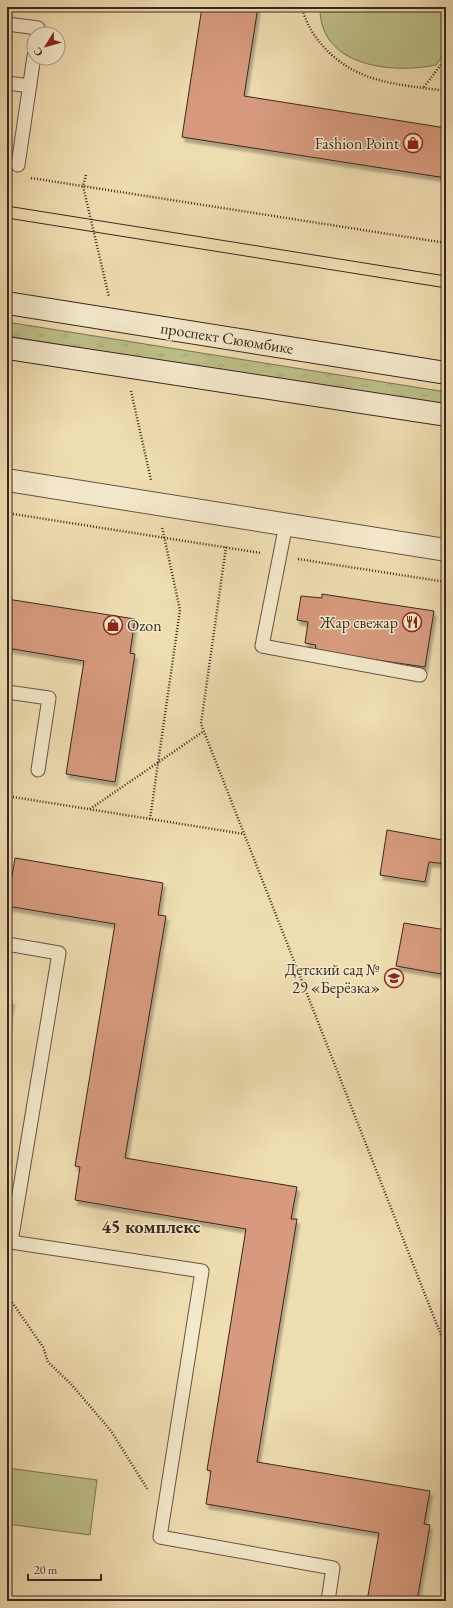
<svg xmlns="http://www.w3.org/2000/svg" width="453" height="1608" font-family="'EB Garamond',serif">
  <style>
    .grass { fill: url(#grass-tufts); stroke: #7c7353 }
    .park { fill: #bdbf88; stroke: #7c7353 }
    .building { fill: #d79a7e; stroke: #3a271e; filter: url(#shadow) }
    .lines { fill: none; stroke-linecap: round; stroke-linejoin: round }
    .service-casing { stroke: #675443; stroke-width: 15 }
    .minor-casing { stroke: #675443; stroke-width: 24 }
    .secondary-casing { stroke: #3a271e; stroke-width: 24 }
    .path { stroke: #3a271e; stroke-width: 2.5; stroke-dasharray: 1 2; stroke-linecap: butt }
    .service { stroke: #f4e9cc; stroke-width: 13 }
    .minor { stroke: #f4e9cc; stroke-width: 22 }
    .secondary { stroke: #f4e9cc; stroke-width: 22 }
    .tram { stroke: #3a271e; stroke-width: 1 }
    .labels { text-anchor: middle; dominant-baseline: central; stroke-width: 3; stroke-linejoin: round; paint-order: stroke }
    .poi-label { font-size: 16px; fill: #3a271e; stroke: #f4e9cc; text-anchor: end }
    .street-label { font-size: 16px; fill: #3a271e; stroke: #f4e9cc }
    .quarter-label { font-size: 18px; font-weight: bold; fill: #3a271e; stroke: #f4e9cc }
  </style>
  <defs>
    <pattern id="grass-tufts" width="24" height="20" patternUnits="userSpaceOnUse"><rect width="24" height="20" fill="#bdbf88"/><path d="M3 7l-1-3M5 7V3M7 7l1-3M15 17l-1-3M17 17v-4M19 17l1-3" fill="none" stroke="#a3a475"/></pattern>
    <filter id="shadow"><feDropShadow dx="2.5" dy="4.5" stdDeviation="1" flood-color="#0004"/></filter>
  </defs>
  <rect width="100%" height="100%" fill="#eeddb1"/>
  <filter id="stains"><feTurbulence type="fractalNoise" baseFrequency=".005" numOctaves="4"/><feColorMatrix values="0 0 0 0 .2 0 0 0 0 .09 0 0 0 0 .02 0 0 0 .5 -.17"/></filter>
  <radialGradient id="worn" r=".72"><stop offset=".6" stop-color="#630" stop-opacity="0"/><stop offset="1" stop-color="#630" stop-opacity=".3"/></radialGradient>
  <path class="grass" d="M7 322 446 392V407L7 336Z"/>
  <path class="park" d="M320 7H446V51L436 65C392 74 319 67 320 7Z
    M7 1468 97 1480 90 1535 7 1524Z"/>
  <path class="building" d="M202 7H258L244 96 446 128V178L182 137Z
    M322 594 434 611 425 667 315 651 316 645 305 643 308 622 297 620 301 596 322 598Z
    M7 599 135 619 130 653 135 654 115 782 66 774 84 661 7 648Z
    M446 814V864L429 862 425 882 380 875 387 830 442 840Z
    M15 858 163 883 158 915 166 916 125 1158 297 1187 291 1219H297L257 1462 430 1491 424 1524 430 1525 417 1601H367L379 1533 206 1504 211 1471 207 1470 246 1229 75 1200 80 1167 75 1166 115 924 7 906Z
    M404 923 446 930V954H444L441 974 396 966Z
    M7 999 12 1000 7 1029Z"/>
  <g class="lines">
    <defs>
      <path id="service" d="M7 24 38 28 37 34
        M7 83 30 86
        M18 165 34 56
        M286 524 262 646 420 675
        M7 692 49 698 38 770
        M7 944 59 953 11 1242 7 1241
        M11 1242 202 1271 160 1537 333 1568 328 1601"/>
      <path id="minor" d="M7 480 446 550"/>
      <path id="secondary" d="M7 303 446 373
        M7 348 446 415"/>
    </defs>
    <use href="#service" class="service-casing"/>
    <use href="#minor" class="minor-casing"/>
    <use href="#secondary" class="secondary-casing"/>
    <path class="path" d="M302 7C305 21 313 35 322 45 356 84 398 84 446 91
      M424 87 446 58
      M86 175 83 186 109 297
      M31 178 446 243
      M131 391 151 480
      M7 513 261 553
      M226 547 201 724 446 1348
      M298 559 446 582
      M7 796 244 834
      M90 809 204 731
      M150 819 180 610 162 527
      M7 1295 43 1347 48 1362 71 1384 111 1431 148 1490"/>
    <use href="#service" class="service"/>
    <use href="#minor" class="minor"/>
    <use href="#secondary" class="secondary"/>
    <path class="tram" d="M7 206 446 276
      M7 218 446 288"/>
  </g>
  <defs>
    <symbol id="shop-ring" viewBox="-11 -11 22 22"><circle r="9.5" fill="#f4e9cc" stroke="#8f2418" stroke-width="1.5"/><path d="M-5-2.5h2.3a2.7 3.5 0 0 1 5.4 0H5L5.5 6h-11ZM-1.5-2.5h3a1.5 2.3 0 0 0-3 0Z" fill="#8f2418"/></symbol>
    <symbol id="restaurant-ring" viewBox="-11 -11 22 22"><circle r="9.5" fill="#f4e9cc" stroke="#8f2418" stroke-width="1.5"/><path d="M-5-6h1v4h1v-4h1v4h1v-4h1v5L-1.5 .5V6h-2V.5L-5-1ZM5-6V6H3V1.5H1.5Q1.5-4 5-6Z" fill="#8f2418"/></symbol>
    <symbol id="school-ring" viewBox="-11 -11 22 22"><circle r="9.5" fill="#f4e9cc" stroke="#8f2418" stroke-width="1.5"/><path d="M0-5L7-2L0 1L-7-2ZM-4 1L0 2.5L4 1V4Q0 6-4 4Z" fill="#8f2418"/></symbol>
  </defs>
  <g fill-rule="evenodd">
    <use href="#shop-ring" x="402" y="132" width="22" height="22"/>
    <use href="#restaurant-ring" x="401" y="611" width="22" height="22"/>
    <use href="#shop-ring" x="102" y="614" width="22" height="22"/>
    <use href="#school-ring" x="383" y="967" width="22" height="22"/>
  </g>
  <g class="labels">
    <g class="poi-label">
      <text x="399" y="143">Fashion Point</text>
      <text x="398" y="622">Жар свежар</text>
      <text x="127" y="625" text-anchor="start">Ozon</text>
      <text x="380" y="969">Детский сад №<tspan x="380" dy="18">29 «Берёзка»</tspan></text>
    </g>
    <g class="street-label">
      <text transform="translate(227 338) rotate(9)">проспект Сююмбике</text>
    </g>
    <g class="quarter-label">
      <text x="151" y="1226">45 комплекс</text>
    </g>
  </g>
  <rect width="453" height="1608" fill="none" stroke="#eeddb1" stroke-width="24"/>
  <rect x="8" y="8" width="437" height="1592" fill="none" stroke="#3a271e" stroke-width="2"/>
  <rect x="12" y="12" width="429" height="1584" fill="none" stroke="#3a271e"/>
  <g transform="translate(46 46) rotate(233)"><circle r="19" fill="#f4e9cc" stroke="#aa9b86"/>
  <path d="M0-3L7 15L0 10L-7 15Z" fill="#8f2418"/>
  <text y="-6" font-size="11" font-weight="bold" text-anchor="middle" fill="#3a271e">С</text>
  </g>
  <path d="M28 1574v6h73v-6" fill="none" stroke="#3a271e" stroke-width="2"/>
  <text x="34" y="1574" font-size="12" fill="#3a271e" stroke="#f4e9cc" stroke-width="3" paint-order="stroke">20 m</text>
  <rect width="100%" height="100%" filter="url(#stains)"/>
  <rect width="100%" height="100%" fill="url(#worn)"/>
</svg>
